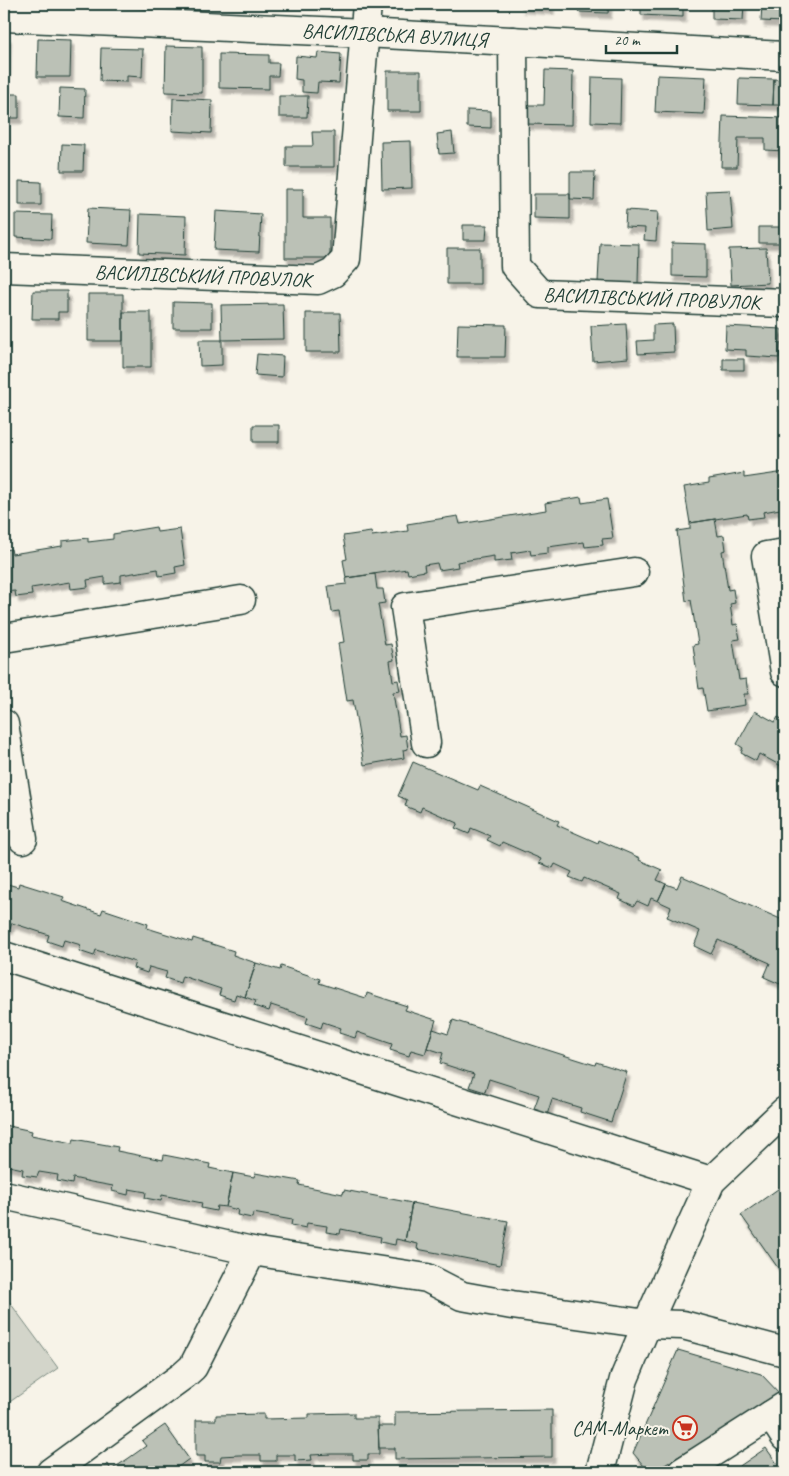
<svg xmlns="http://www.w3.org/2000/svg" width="789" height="1476" font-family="Caveat,sans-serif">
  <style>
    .green { fill: #d3d5ca; stroke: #79897f }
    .building { fill: #bbc1b6; stroke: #1f3d34; filter: url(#shadow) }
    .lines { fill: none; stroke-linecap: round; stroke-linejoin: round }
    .minor-casing { stroke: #1f3d34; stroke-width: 31 }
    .minor { stroke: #f7f3e8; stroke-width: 28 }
    .labels { text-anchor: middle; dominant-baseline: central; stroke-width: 4; stroke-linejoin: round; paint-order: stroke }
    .street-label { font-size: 20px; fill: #1f3d34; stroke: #f7f3e8 }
    .poi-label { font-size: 20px; fill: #1f3d34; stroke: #f7f3e8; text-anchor: end }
  </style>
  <defs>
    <filter id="shadow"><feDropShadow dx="3" dy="5.5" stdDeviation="1" flood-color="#0004"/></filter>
  </defs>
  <rect width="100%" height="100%" fill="#f7f3e8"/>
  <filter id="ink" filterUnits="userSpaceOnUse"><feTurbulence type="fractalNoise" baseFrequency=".02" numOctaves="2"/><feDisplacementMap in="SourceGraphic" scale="10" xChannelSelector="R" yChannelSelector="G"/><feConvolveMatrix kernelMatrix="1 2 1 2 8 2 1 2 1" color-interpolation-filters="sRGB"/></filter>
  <g filter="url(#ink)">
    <path class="green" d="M8 1300 58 1368 4 1406V1303Z"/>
    <path class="building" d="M522 4H551V9L521 7Z
      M578 4H609L608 13 578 12Z
      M641 4H683V17L641 15Z
      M712 4H744L743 20 712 19Z
      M762 4H785V22L761 21Z
      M4 36H8L7 72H4Z
      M38 39 71 40 70 77H37Z
      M166 46 202 47V93L165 92Z
      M101 48 143 49 142 77 127 76V82L100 81Z
      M318 52 341 54 339 83 318 82 317 93 302 92V80L295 79 296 56 317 58Z
      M219 54 269 55V63H279L278 76H269V89L219 88Z
      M545 70 573 71 572 125 526 124 527 105H544Z
      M387 71H421V111H387Z
      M657 75 706 77 704 114 655 112Z
      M592 77 621 78 620 123 591 122Z
      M739 78 774 79 773 105 738 104Z
      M774 79 785 80V105H773Z
      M60 88 85 89 84 118 59 117Z
      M4 94H19V118H4Z
      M279 96H308L307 117H279Z
      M173 98 212 100 211 133 172 131Z
      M467 110 491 111V128L467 127Z
      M723 116 785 118V151L765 150V138H738L737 167H721Z
      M312 132H334V167H286V146H313Z
      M452 132 454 153 439 154 437 134Z
      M411 141 412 188 382 189 381 142Z
      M62 144 84 145 83 171H61Z
      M570 172H595L594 200 570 199Z
      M19 181 41 182V205H19Z
      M285 189H303V218H330V258H285Z
      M730 190 733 229 708 231 706 191Z
      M534 194H570V219L534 218Z
      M88 208 131 210 129 245 86 243Z
      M626 210 658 212 656 241 644 240 645 228 625 227Z
      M216 211 261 214 259 252 214 250Z
      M15 214 52 215 51 239 15 237Z
      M140 214 186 216 185 255 139 253Z
      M463 225H487L486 240H463Z
      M759 227H785V243H759Z
      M600 243 639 244 638 283 598 282Z
      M672 243 706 244V277L672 276Z
      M447 248H480V284H447Z
      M766 248 768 283 731 285 729 249Z
      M33 291H67V312H58V319H32Z
      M88 294H123V341H88Z
      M173 302 212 303V328H173Z
      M283 304 284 339 222 340 221 305Z
      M123 312H151V367H123Z
      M306 313H340L341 352H306Z
      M458 324 506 325 505 357H457Z
      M626 324 628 358 593 361 591 326Z
      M673 324 674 352 638 354 637 341 653 340V325Z
      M726 326 781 329 779 358 746 356V350L725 349Z
      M199 340H222V365L200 366Z
      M257 354 283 356 282 377 255 375Z
      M723 359H744V370H723Z
      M253 425H279V442H253Z
      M785 467V514H781L780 509 763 512 764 517 748 519 747 514 690 523 684 487 709 483V479L744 473V478L785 472Z
      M581 497 582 503 607 499 613 538 602 539 603 545 585 547 584 542 548 547V553L531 555 530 550 511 553 512 560 494 562V556L457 562 458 567 439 570 437 563 424 565 425 571 408 574 407 569 346 578 343 560 347 559 343 536 371 532 372 536 408 531 407 524 458 516 460 524 546 510 545 503Z
      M715 519 718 536 724 535 726 550 722 551 728 590 733 589 735 603 730 604 733 625 737 624 740 639 733 640 739 680 746 679 748 694H744L745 705 707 711 703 688 699 689 693 645 698 644 691 600 686 601 677 531 690 529V523Z
      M156 527 157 532 180 529 185 565 175 567 176 573 159 576 158 569 121 575V582L105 584V577L87 580 88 587 71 589 70 582 31 588 32 595 16 597 15 591 4 592V550L11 549 12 554 62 546V541L88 538V542L113 539V534Z
      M375 574 377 589H383L385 603 378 604 385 645 391 644 394 660 390 661 393 681 398 680 400 691 393 692 400 736 406 735 408 749 403 750 404 758 364 765 353 700 347 701 338 643 344 642 339 611 332 612 328 586 347 584 346 578Z
      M755 711 775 722 778 717 785 721V768L759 754 756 761 741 753 743 748 737 744Z
      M413 762 478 790 480 786 559 821 557 825 598 843 599 840 640 858 639 860 662 870 657 880 666 884 658 901 651 898 648 906 637 901 634 906 619 899 621 894 584 878 582 882 569 877 572 872 555 864 553 868 539 863 541 859 502 842 500 846 487 840 490 836 471 828 469 834 455 828 458 823 422 807 420 812 405 806 407 800 398 796Z
      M682 876 785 921V972L780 984 764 977 770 963 718 940 711 954 694 946 700 931 667 917 671 907 658 901 666 884 677 888Z
      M4 883 18 887 19 883 64 897 62 901 101 914 103 909 148 924 147 928 192 942 193 938 234 951 233 955 256 963 245 997 236 994 234 1000 219 995 221 989 182 976 180 983 165 978 167 972 149 967 147 973 133 968 135 962 96 950 94 956 79 951 81 945 64 940 62 946 47 941 49 935 12 923 10 929 4 927Z
      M256 963 280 970 281 966 320 979 319 983 366 998 367 993 407 1006 405 1010 436 1020 425 1054 411 1050 409 1056 390 1050 392 1044 357 1032 355 1038 339 1033 341 1028 323 1022 321 1028 306 1023 308 1017 271 1005 269 1011 254 1006 256 1001 245 997Z
      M453 1020 595 1065 596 1062 627 1072 611 1122 580 1112 581 1108 552 1099 547 1115 533 1111 539 1095 489 1079 485 1092 469 1087 474 1074 440 1063 443 1053 427 1048 433 1029 448 1034Z
      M4 1125 32 1131 31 1135 73 1143 74 1139 118 1147 117 1151 163 1160 164 1155 210 1164 209 1168 233 1173 226 1207 217 1206 216 1211 201 1208 202 1203 162 1195 161 1201 145 1198 146 1192 129 1189 128 1195 112 1191 113 1186 91 1182 73 1178 72 1184 57 1181 58 1175 39 1172 37 1177 22 1175 23 1169 4 1165Z
      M233 1173 254 1177 255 1173 300 1181 299 1185 343 1194 344 1190 412 1203 405 1241 396 1239 395 1245 380 1242 381 1237 341 1229 340 1234 326 1232 327 1226 307 1223 306 1228 291 1225 292 1220 253 1213 252 1218 237 1215 238 1210 226 1207Z
      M785 1184V1278L741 1215Z
      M412 1203 508 1221 500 1265 417 1249 418 1244 405 1241Z
      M678 1350 761 1374 781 1395 653 1472H649L633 1453Z
      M552 1410V1457L395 1459V1448H379L378 1426H395V1412Z
      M354 1413V1418H378L379 1454H368V1460H353V1454H332L311 1455 312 1460 295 1461V1455H276V1461H261V1455H239L221 1456 220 1462H205V1456H196V1420H216V1415L264 1414V1419L309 1418V1414Z
      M165 1425 189 1459 171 1472H97L108 1464 111 1470 129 1458 146 1446 142 1441Z
      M766 1448 783 1472H731Z"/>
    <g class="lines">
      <defs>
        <g id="minor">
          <path id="s1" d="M4 17 365 33 785 56"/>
          <path id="s2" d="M513 41 515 266 540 294 785 303"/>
          <path id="s3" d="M4 268 318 280 333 273 346 259 367 4"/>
          <path d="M785 553 766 556 785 672"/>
          <path d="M4 638 241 600"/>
          <path d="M4 724 23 839"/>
          <path d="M426 743 405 607 634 572"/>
          <path d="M4 956 711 1181"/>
          <path d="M4 1195 252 1251 193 1367 184 1375 51 1472"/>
          <path d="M252 1251 427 1278 462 1296 512 1305 647 1324 683 1325 785 1352"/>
          <path d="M771 1415 785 1437"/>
          <path d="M600 1472 624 1379 647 1324 711 1181 785 1111"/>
          <path d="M682 1472 785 1406"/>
        </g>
      </defs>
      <use href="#minor" class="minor-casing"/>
      <use href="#minor" class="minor"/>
    </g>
  </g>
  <defs>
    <symbol id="supermarket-ring" viewBox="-11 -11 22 22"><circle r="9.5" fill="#f7f3e8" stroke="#c8321e" stroke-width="1.5"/><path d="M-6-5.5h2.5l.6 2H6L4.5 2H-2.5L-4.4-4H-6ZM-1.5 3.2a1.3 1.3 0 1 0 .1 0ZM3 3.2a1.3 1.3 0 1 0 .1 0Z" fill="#c8321e"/></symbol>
  </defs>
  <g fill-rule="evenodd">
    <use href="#supermarket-ring" x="671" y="1414" width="28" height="28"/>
  </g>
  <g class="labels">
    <g class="street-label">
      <text stroke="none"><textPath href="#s1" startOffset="391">ВАСИЛІВСЬКА ВУЛИЦЯ</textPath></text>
      <text stroke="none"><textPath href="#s3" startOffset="199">ВАСИЛІВСЬКИЙ ПРОВУЛОК</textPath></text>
      <text stroke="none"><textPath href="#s2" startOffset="374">ВАСИЛІВСЬКИЙ ПРОВУЛОК</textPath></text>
    </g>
    <g class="poi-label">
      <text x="668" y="1428">САМ-Маркет</text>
    </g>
  </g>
  <rect width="789" height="1476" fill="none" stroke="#f7f3e8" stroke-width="20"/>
  <rect x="10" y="10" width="769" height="1456" fill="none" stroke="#1f3d34" stroke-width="2" filter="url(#ink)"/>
  <path d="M606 45v8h71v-8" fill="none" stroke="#1f3d34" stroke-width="2.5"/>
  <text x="614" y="45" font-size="15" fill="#1f3d34" stroke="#f7f3e8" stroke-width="4" paint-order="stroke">20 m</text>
</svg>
